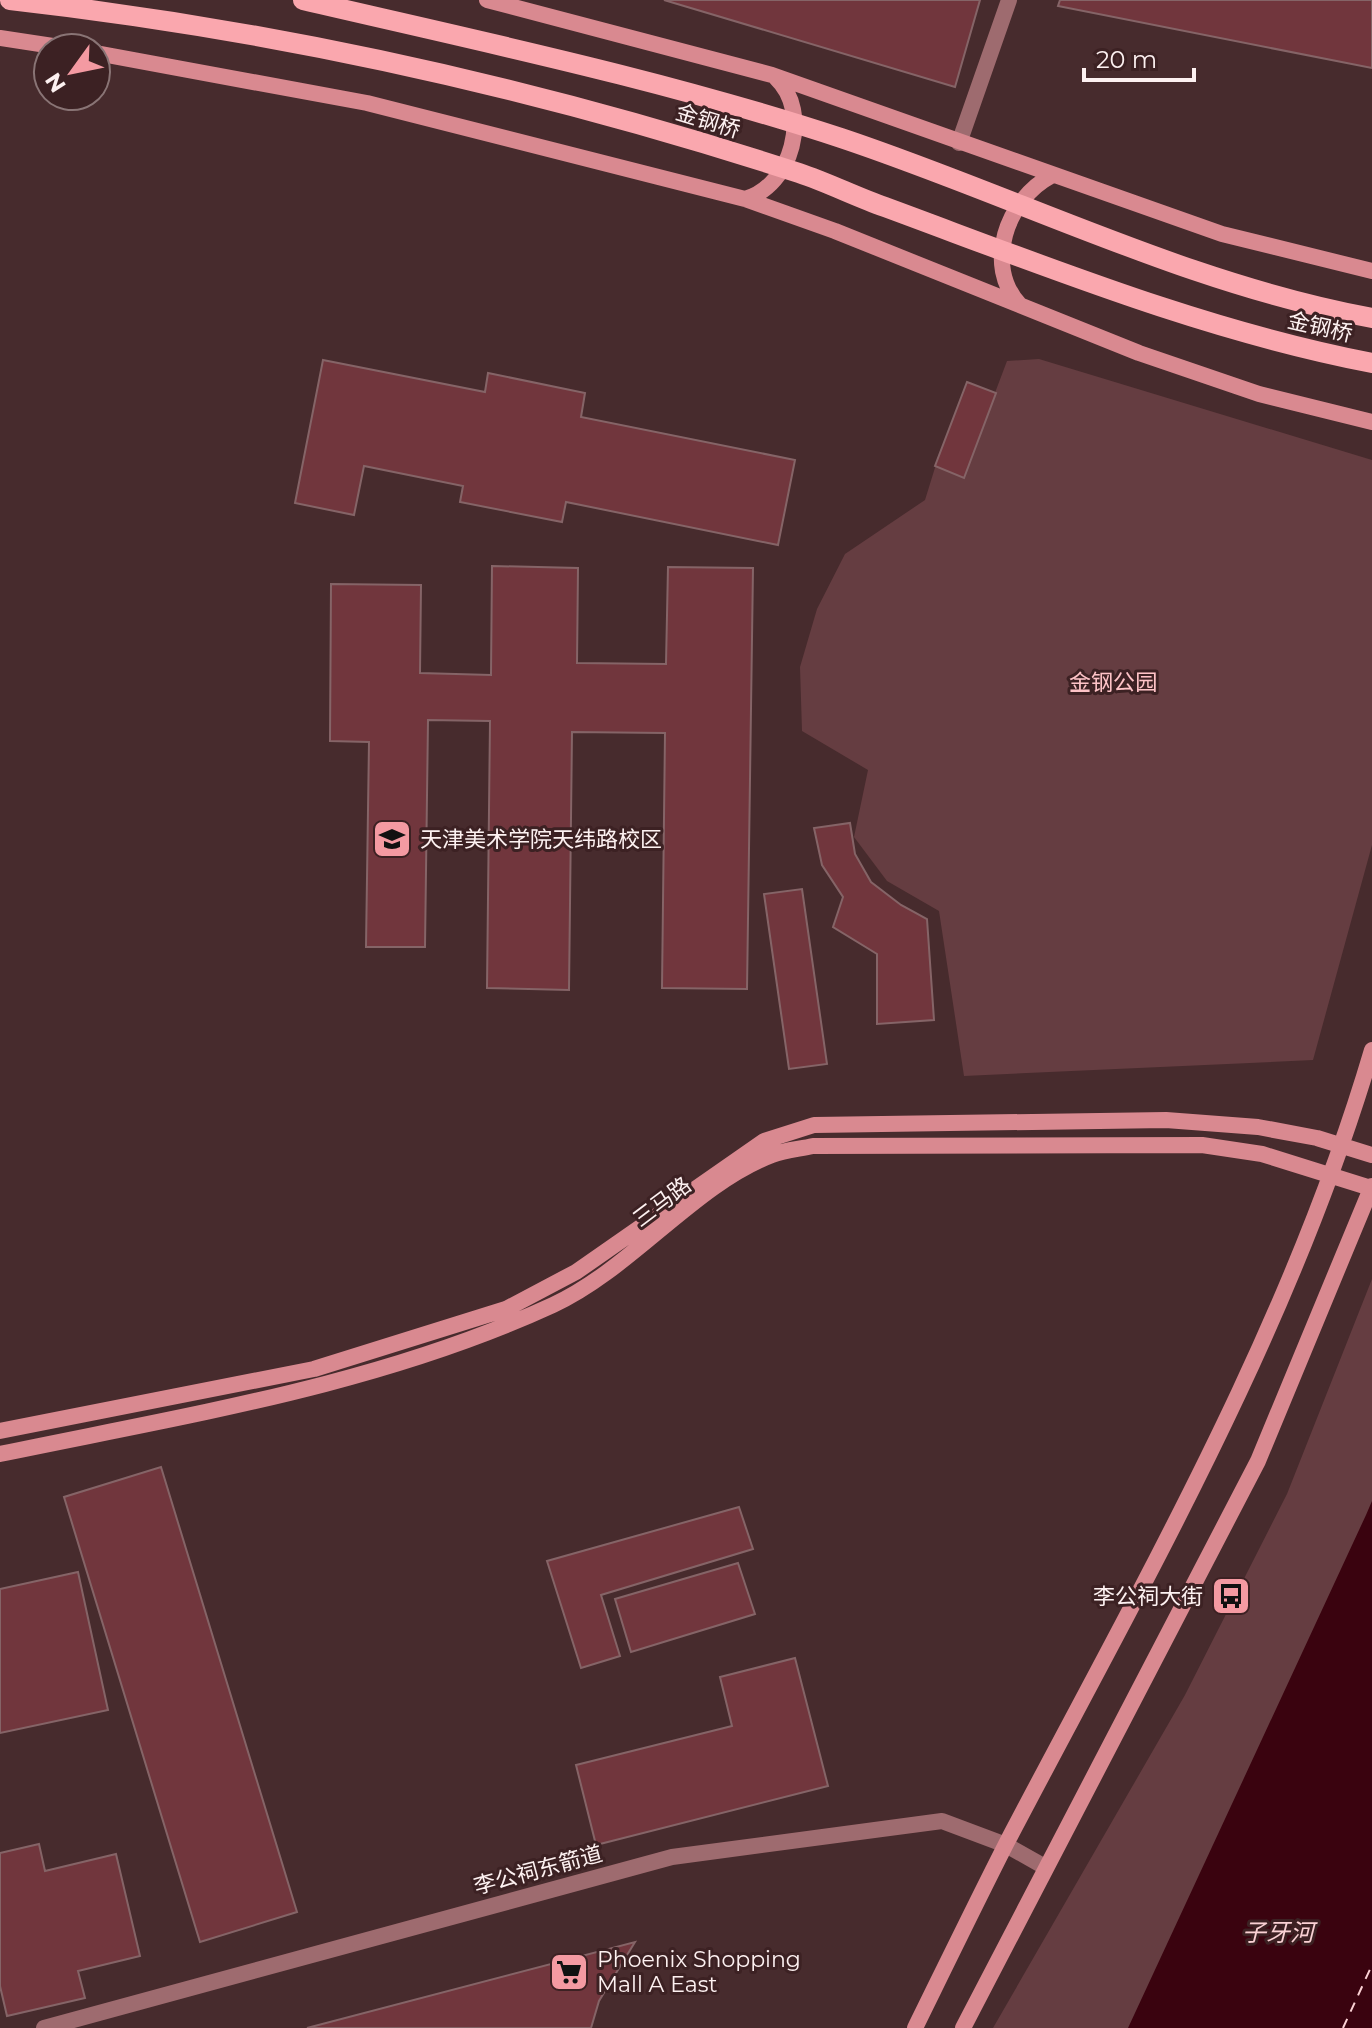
<svg xmlns="http://www.w3.org/2000/svg" width="1372" height="2028" font-family="Montserrat,'Noto Sans SC',sans-serif">
  <style>
    .green { fill: #653d41 }
    .water { fill: #3a030f }
    .lines { fill: none; stroke-linecap: round; stroke-linejoin: round }
    .ferry { stroke: #fad1d4; stroke-width: 2; stroke-dasharray: 10 8; stroke-linecap: butt }
    .building { fill: #71363d; stroke: #856467; stroke-width: 2 }
    .street { stroke: #9e6b6f; stroke-width: 16 }
    .secondary { stroke: #d98990; stroke-width: 16 }
    .primary-bridge { stroke: #faa7ae; stroke-width: 20 }
    .labels { text-anchor: middle; dominant-baseline: central; stroke-width: 6; stroke-linejoin: round; paint-order: stroke }
    .street-label { font-size: 22px; fill: #fdf1f1; stroke: #3c2123 }
    .park-label { font-size: 22px; fill: #fec3c7; stroke: #3c2123 }
    .poi-label { font-size: 22px; fill: #fdf1f1; stroke: #3c2123; text-anchor: start }
    .water-label { font-size: 24px; font-style: italic; fill: #fad1d4; stroke: #3c2123 }
  </style>
  <rect width="100%" height="100%" fill="#472b2d"/>
  <path class="green" d="M1039 359 1372 460V845L1313 1060 964 1076 939 911 887 881 854 837 868 770 802 731 800 667 817 609 845 554 925 500 938 458 967 467 1007 361Z
    M1372 1279V2028H993L1185 1695 1287 1494Z"/>
  <path class="water" d="M1372 1501V2028H1128L1366 1515Z"/>
  <g class="lines">
    <path class="ferry" d="M1343 2028 1372 1965"/>
  </g>
  <path class="building" d="M664 0H980L955 87Z
    M1060 0H1372V68L1058 6Z
    M323 360 485 392 488 373 585 393 581 417 795 460 778 545 566 502 562 522 460 502 463 486 364 466 354 515 295 503Z
    M967 382 996 393 964 478 935 466Z
    M492 566 578 568 577 663 666 664 668 567 753 568 747 989 662 988 665 733 572 732 569 990 487 988 490 721 428 720 425 947H366L369 742 330 741 331 584 421 585 420 673 491 675Z
    M850 823 855 854 871 882 901 905 927 919 934 1020 877 1024V954L833 927 843 897 822 865 814 828Z
    M802 889 827 1064 789 1069 764 894Z
    M161 1467 297 1912 200 1942 64 1497Z
    M739 1507 753 1549 601 1595 620 1656 581 1668 547 1561Z
    M738 1563 755 1614 631 1652 615 1599Z
    M78 1572 108 1710 0 1733V1589Z
    M795 1658 828 1786 596 1845 576 1765 732 1726 720 1677Z
    M39 1844 45 1871 116 1854 140 1956 78 1971 85 1998 7 2016 0 1986V1853Z
    M635 1942 599 2001 591 2028H307Z"/>
  <g class="lines">
    <path class="street" d="M959 143 1009 0
      M44 2028 672 1857 942 1821 1006 1845 1045 1867"/>
    <path class="secondary" d="M487 0 772 75 1222 234 1372 271
      M0 38 66 48
      M96 53 367 103 745 199 835 231 1139 353 1259 394 1372 422
      M745 199C792 186 812 112 776 78
      M1020 305C983 266 1007 199 1051 176
      M0 1431 314 1369 506 1309 576 1272 764 1141 814 1125 1166 1120 1258 1127 1317 1138 1372 1155
      M0 1454C187 1415 379 1385 553 1305 631 1269 695 1184 772 1155 785 1150 800 1149 813 1146L1202 1145 1262 1154 1371 1188
      M915 2028C945 1967 975 1905 1006 1844 1141 1586 1289 1332 1372 1050
      M963 2028 1258 1461 1372 1186"/>
    <path class="primary-bridge" d="M10 0C277 30 544 90 799 173 829 183 856 197 885 207 1045 266 1205 331 1372 363
      M303 0C483 42 665 80 841 138 1018 197 1187 284 1372 318"/>
  </g>
  <defs>
    <symbol id="school-square" viewBox="-11 -11 22 22"><rect x="-9" y="-9" width="18" height="18" rx="4" fill="#f49aa2" stroke="#3c2123"/><path d="M0-5L7-2L0 1L-7-2ZM-4 1L0 2.5L4 1V4Q0 6-4 4Z" fill="#111"/></symbol>
    <symbol id="bus-square" viewBox="-11 -11 22 22"><rect x="-9" y="-9" width="18" height="18" rx="4" fill="#f49aa2" stroke="#3c2123"/><path d="M-5-6H5V4H4V6H2V4H-2V6H-4V4H-5ZM-3.5-4V0h7V-4ZM-3.5 1.2v1.5H-2V1.2ZM2 1.2v1.5H3.5V1.2Z" fill="#111"/></symbol>
    <symbol id="supermarket-square" viewBox="-11 -11 22 22"><rect x="-9" y="-9" width="18" height="18" rx="4" fill="#f49aa2" stroke="#3c2123"/><path d="M-6-5.5h2.5l.6 2H6L4.5 2H-2.5L-4.4-4H-6ZM-1.5 3.2a1.3 1.3 0 1 0 .1 0ZM3 3.2a1.3 1.3 0 1 0 .1 0Z" fill="#111"/></symbol>
  </defs>
  <g fill-rule="evenodd">
    <use href="#school-square" x="370" y="817" width="44" height="44"/>
    <use href="#bus-square" x="1209" y="1574" width="44" height="44"/>
    <use href="#supermarket-square" x="547" y="1950" width="44" height="44"/>
  </g>
  <g class="labels">
    <g class="street-label">
      <text transform="translate(708 121) rotate(17)">金钢桥</text>
      <text transform="translate(1320 327) rotate(13)">金钢桥</text>
      <text transform="translate(662 1202) rotate(-37)">三马路</text>
      <text transform="translate(538 1870) rotate(-15)">李公祠东箭道</text>
    </g>
    <g class="park-label">
      <text x="1113" y="682">金钢公园</text>
    </g>
    <g class="poi-label">
      <text x="420" y="839">天津美术学院天纬路校区</text>
      <text x="1203" y="1596" text-anchor="end">李公祠大街</text>
      <text x="597" y="1959">Phoenix Shopping<tspan x="597" dy="25">Mall A East</tspan></text>
    </g>
    <g class="water-label">
      <text x="1278" y="1932">子牙河</text>
    </g>
  </g>
  <g transform="translate(72 72) rotate(237)"><circle r="38" fill="#3c2123" stroke="#897475" stroke-width="2"/>
  <path d="M0-6L14 30L0 20L-14 30Z" fill="#f49aa2"/>
  <text y="-12" font-size="22" font-weight="bold" text-anchor="middle" fill="#fdf1f1">N</text>
  </g>
  <path d="M1084 68v12h110v-12" fill="none" stroke="#fdf1f1" stroke-width="4"/>
  <text x="1096" y="68" font-size="24" fill="#fdf1f1" stroke="#3c2123" stroke-width="6" paint-order="stroke">20 m</text>
</svg>
